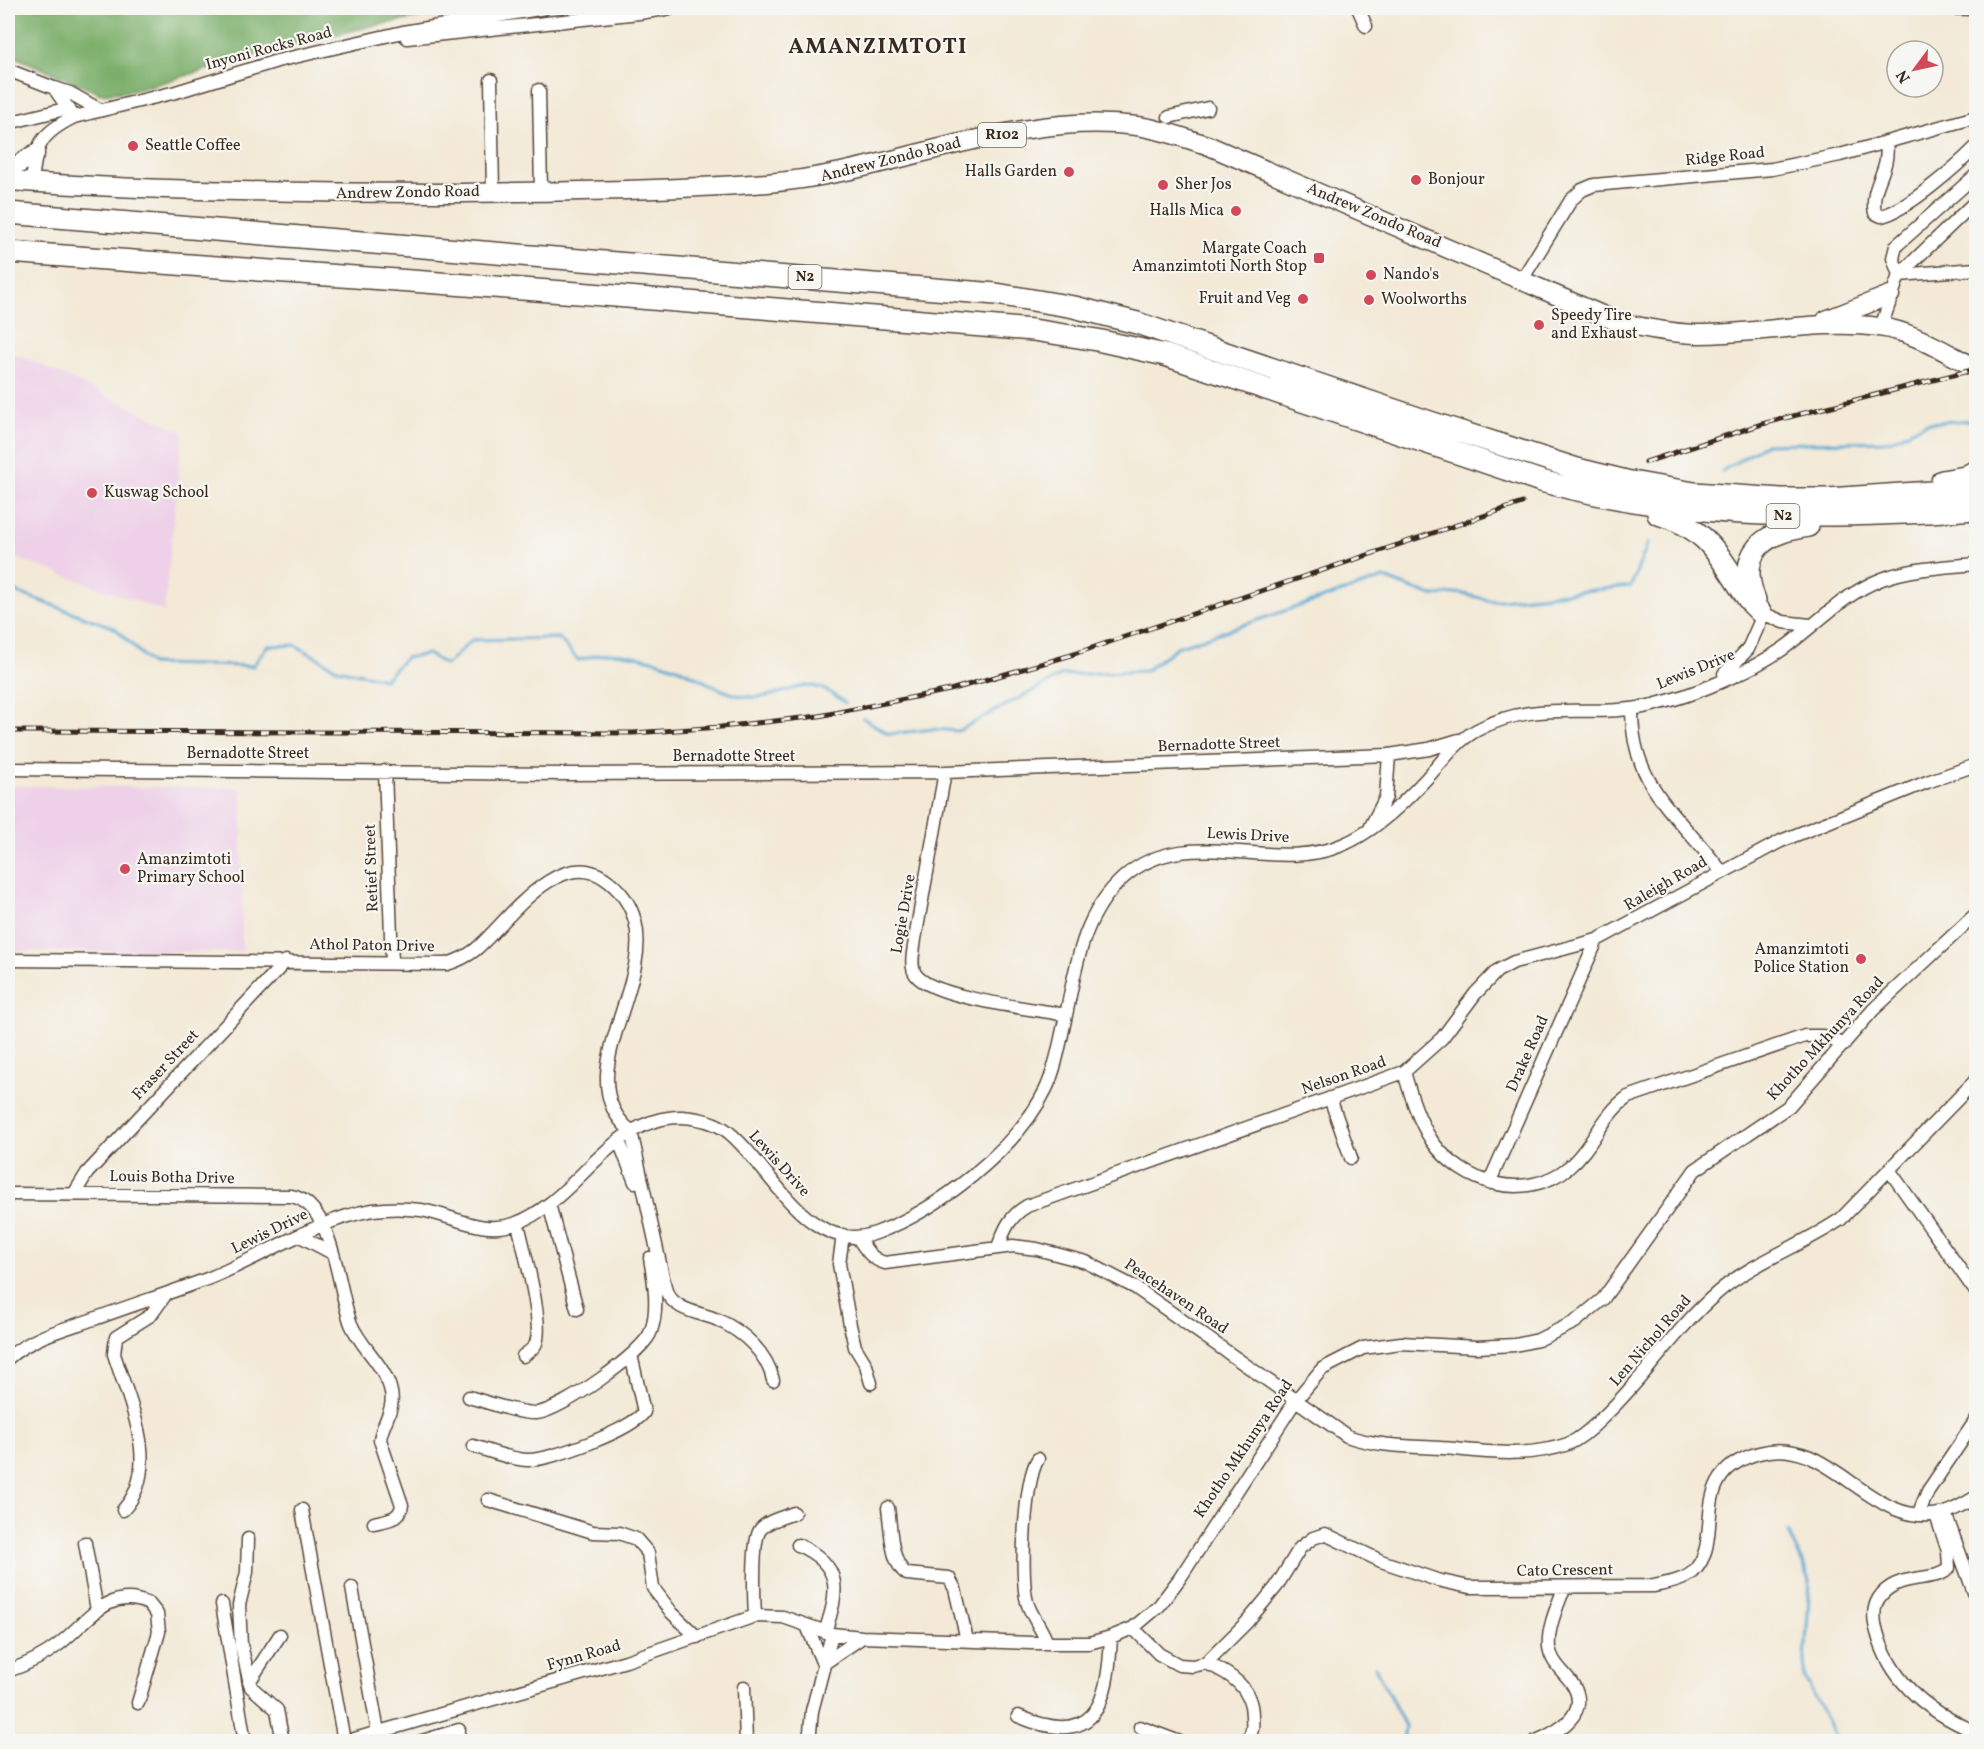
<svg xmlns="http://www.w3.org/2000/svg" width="1984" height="1749" font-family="Vollkorn,serif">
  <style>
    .built { fill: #eed0e8 }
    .forest { fill: #7caf6a; stroke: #5c6c44; stroke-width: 1.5 }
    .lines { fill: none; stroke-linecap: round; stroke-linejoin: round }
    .stream { stroke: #58a7d2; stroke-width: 3 }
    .street-casing { stroke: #57473a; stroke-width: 15 }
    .primary-casing { stroke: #57473a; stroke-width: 21 }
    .highway-casing { stroke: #57473a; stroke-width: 24 }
    .street { stroke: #fff; stroke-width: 12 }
    .primary { stroke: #fff; stroke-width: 18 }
    .highway { stroke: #fff; stroke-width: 21 }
    .rail-casing { stroke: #3b2a1e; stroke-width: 5 }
    .rail { stroke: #f6f6f2; stroke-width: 3; stroke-dasharray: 9; stroke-linecap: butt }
    .poi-dot { fill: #d1495b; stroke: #f6f6f2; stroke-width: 2 }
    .labels { text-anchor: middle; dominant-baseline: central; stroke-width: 4.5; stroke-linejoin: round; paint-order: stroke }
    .shield { fill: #f6f6f2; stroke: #73675e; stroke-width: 1.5 }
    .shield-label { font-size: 15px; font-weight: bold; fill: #3b2a1e }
    .street-label { font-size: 16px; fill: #3b2a1e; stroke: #f6f6f2 }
    .poi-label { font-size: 16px; fill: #3b2a1e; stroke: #f6f6f2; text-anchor: start }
    .district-label { font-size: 22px; font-weight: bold; letter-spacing: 1.5px; fill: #3b2a1e; stroke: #f6f6f2 }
  </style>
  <rect width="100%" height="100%" fill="#f6f6f2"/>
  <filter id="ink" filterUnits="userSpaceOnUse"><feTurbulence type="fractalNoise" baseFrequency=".0167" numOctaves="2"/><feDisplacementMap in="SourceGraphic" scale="12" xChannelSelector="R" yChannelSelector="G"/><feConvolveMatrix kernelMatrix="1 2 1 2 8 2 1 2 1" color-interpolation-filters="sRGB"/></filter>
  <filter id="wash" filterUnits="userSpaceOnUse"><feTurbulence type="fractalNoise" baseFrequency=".008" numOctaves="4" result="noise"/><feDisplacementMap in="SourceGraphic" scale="24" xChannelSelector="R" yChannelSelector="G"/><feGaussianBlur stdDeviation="1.35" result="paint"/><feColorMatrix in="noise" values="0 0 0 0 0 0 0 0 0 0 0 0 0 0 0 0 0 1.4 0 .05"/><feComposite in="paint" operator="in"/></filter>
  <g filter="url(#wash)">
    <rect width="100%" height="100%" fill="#f3e9d6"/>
    <path class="built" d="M8 352 24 357 183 432 164 611 8 555Z
      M8 786 242 788V952L8 951Z"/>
    <path class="forest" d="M8 8H476L372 26 285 47 133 91 101 94 8 54Z"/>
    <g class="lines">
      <path class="stream" d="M1722 471 1766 444 1890 441 1926 423 1973 420 1976 417
        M8 589 115 628 151 664 253 666 267 646 295 645 337 669 385 679 405 658 428 654 446 665 472 640 559 638 578 660C588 658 600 653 610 653 633 654 661 661 682 670 707 681 729 699 759 697 799 693 806 671 845 703
        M863 718 889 734 933 729 958 731 1062 675 1145 671 1177 647 1384 578 1432 596 1460 593 1492 601 1631 586 1648 543
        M1788 1532 1810 1580 1804 1676 1838 1742
        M1375 1667 1405 1726 1403 1742"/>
    </g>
  </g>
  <g filter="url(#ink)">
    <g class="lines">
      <defs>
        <path id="street" d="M1358 8 1366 26
          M1933 8 1976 9
          M407 38 639 13 672 8
          M8 70 54 88 74 117C39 134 36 146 32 182
          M491 80 493 192
          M55 88 70 93 100 110
          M539 90 541 191
          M74 117 176 92 277 61 403 32 545 8
          M1169 117 1208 108
          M8 123 69 108
          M1886 142C1891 172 1869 185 1875 213L1881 216C1905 212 1958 165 1976 147
          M1899 275 1893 258 1896 246 1976 175
          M1899 275 1976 269
          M1521 281 1571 200 1582 190 1594 185 1772 169 1840 155 1976 117
          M1881 327 1899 275 1976 201
          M1760 612 1783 622 1810 625
          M1724 674 1748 649 1763 615
          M1632 709C1631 787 1679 815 1721 871
          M8 769 565 774 945 772 1389 755 1429 749 1459 740
          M385 771 392 963
          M945 772 915 939C914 950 909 966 916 975 933 998 1035 1009 1066 1015
          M1371 826 1386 797 1389 755
          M8 960 447 964C457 961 466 957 475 950 504 926 557 846 604 878 619 888 630 903 635 921 653 988 567 1079 631 1131L666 1291C675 1311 699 1312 718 1320 744 1332 767 1353 773 1380
          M1404 1072C1411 1096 1418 1120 1432 1141 1462 1184 1525 1203 1569 1167 1593 1147 1602 1115 1628 1097L1805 1036H1823L1844 1045
          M1330 1098 1351 1158
          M619 1141 635 1182
          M1890 1171 1976 1292
          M1489 1183 1597 940
          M8 1194 291 1196C334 1203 338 1291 351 1324 361 1348 386 1366 391 1392 395 1410 382 1423 380 1440L402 1505C400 1520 386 1520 374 1523
          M74 1194 87 1173 286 961
          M549 1204 577 1309
          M518 1223C523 1248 544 1321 536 1343 534 1349 528 1352 523 1356
          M843 1235 839 1264 850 1325 855 1347 866 1365 871 1383
          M300 1236 332 1253
          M858 1238C866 1250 871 1259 885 1263L1013 1246 1037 1249 1086 1262 1136 1288 1347 1436C1380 1448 1421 1446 1455 1449 1493 1453 1531 1457 1568 1444 1580 1439 1591 1429 1600 1420 1643 1381 1673 1331 1717 1293 1752 1262 1802 1246 1841 1219L1976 1080
          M998 1247C1005 1228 1010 1216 1027 1206L1404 1072 1442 1038 1475 994 1497 971 1514 962 1597 940 1781 841 1927 782 1976 765
          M8 1358C32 1337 64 1329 94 1319 132 1305 170 1293 207 1279 261 1258 317 1219 373 1210 388 1208 406 1208 421 1210 452 1215 482 1235 514 1224 577 1202 609 1116 682 1117 697 1118 715 1122 727 1131 769 1163 808 1258 876 1233 938 1210 1017 1149 1046 1089 1056 1068 1060 1042 1065 1020 1076 968 1081 916 1123 878 1186 821 1272 875 1342 845 1374 832 1403 804 1426 779 1443 761 1455 742 1477 730 1539 697 1590 720 1653 705 1694 695 1750 672 1784 648 1817 624 1843 594 1882 579 1911 568 1946 567 1976 564
          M469 1397C487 1402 519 1414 537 1413 560 1411 644 1353 651 1331 659 1308 654 1281 650 1258
          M473 1446C490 1451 509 1459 527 1460 549 1461 632 1430 644 1412L631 1355
          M1038 1459C1024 1480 1020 1577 1027 1602 1031 1616 1042 1628 1047 1643
          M488 1500 593 1532 619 1533 636 1539 648 1553 653 1588 672 1613 697 1637
          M888 1508C891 1526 890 1564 907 1574L949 1578 955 1589 967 1640
          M123 1510C163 1467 128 1400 114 1354L116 1337 151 1315 166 1294
          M302 1510 344 1741
          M1945 1513 1976 1598
          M1918 1515 1928 1491 1976 1420
          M1936 1515 1948 1551 1949 1568C1936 1583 1902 1572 1882 1594 1872 1605 1873 1619 1877 1632 1890 1682 1930 1713 1976 1732
          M248 1539 247 1572 239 1605 241 1645 251 1687 277 1710 283 1742
          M85 1543 97 1610
          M798 1545C843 1565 839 1591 825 1632
          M352 1588 378 1732
          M222 1604 245 1742
          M755 1616C754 1600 752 1541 760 1530 766 1521 784 1517 794 1513
          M807 1626 823 1664 861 1638
          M1133 1628 1159 1654 1179 1665 1193 1666 1206 1663 1247 1622 1276 1587 1300 1548 1313 1538 1325 1534 1381 1561 1437 1580 1469 1587 1654 1586C1667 1583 1683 1581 1693 1572 1727 1539 1684 1474 1759 1453 1831 1432 1871 1532 1944 1513 1955 1510 1966 1503 1976 1497
          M1206 1663C1231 1674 1252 1687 1252 1716 1253 1728 1253 1734 1244 1742
          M8 1671C25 1665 43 1657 58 1645 87 1623 108 1585 149 1604L157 1614 159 1632 138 1703
          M249 1682 280 1635
          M744 1687 746 1742
          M1018 1716C1095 1749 1108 1706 1111 1637
          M1140 1727 1180 1742
          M344 1742 626 1661 755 1616 783 1617 832 1634 862 1637 1031 1643H1089L1111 1637 1133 1628 1159 1606 1180 1578 1296 1400 1322 1369 1363 1348 1401 1343 1477 1347 1515 1345 1538 1340 1575 1322 1603 1299 1695 1170 1789 1106 1873 1010 1976 914
          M419 1742 459 1730
          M809 1742 812 1711 832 1634
          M1534 1742C1559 1732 1593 1712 1571 1682 1562 1670 1551 1662 1549 1647 1547 1628 1558 1605 1564 1588"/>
        <path id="primary" d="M8 171 35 154
          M8 181C151 191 295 193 439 193 548 192 658 191 767 183 891 174 1011 110 1137 126 1161 129 1184 138 1207 145L1618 322C1644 328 1668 333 1695 334 1757 335 1817 319 1879 327 1913 331 1946 353 1976 368
          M1826 320 1890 295"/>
        <path id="highway" d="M8 213 996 294 1074 307 1137 323 1430 422 1577 469 1626 481 1694 493 1781 499H1828L1976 489
          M8 252 578 293 1033 330 1097 340 1165 355 1541 481C1689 521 1825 519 1976 509
          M1942 481 1965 477 1976 471
          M1658 514C1712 529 1721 562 1751 603L1760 612
          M1755 600C1736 552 1764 532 1808 526"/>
      </defs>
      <use href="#street" class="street-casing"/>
      <use href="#primary" class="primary-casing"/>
      <use href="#highway" class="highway-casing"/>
      <use href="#street" class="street"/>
      <use href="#primary" class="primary"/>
      <use href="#highway" class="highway"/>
      <defs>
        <path id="rail" d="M1646 462 1762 424 1976 369
          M8 731 633 733 721 727 819 716 950 690 1068 656 1522 503"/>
      </defs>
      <use href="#rail" class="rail-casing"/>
      <use href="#rail" class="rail"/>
    </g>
  </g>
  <g class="poi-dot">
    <circle cx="133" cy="146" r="6"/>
    <circle cx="1069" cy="172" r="6"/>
    <circle cx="1416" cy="180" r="6"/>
    <circle cx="1163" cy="185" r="6"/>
    <circle cx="1236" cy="211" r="6"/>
    <rect x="1313" y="252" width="12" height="12" rx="3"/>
    <circle cx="1371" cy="275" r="6"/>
    <circle cx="1303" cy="299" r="6"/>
    <circle cx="1369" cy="300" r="6"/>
    <circle cx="1539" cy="325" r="6"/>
    <circle cx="92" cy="493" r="6"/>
    <circle cx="125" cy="869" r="6"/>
    <circle cx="1861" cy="959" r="6"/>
  </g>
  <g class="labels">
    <g class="shield">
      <rect x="978" y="123" width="48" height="24" rx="4.5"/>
      <rect x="788.5" y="265" width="33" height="24" rx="4.5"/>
      <rect x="1766.5" y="504" width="33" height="24" rx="4.5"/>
    </g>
    <g class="shield-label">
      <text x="1002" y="135">R102</text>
      <text x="805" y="277">N2</text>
      <text x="1783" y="516">N2</text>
    </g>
    <g class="street-label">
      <text transform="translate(269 49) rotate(-15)">Inyoni Rocks Road</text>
      <text transform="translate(1725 157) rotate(-6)">Ridge Road</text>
      <text transform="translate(891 160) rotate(-14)">Andrew Zondo Road</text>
      <text transform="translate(408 193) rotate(-1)">Andrew Zondo Road</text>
      <text transform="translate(1374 216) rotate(23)">Andrew Zondo Road</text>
      <text transform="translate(1696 670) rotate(-22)">Lewis Drive</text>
      <text transform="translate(1219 745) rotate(-2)">Bernadotte Street</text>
      <text x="248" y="754">Bernadotte Street</text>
      <text x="734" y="757">Bernadotte Street</text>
      <text transform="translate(1248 836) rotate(3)">Lewis Drive</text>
      <text transform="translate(372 868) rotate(-92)">Retief Street</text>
      <text transform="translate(1666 884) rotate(-30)">Raleigh Road</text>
      <text transform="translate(904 914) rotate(-80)">Logie Drive</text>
      <text transform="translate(372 946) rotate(1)">Athol Paton Drive</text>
      <text transform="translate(1826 1039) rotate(-47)">Khotho Mkhunya Road</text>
      <text transform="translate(1528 1054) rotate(-66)">Drake Road</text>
      <text transform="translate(166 1065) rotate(-47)">Fraser Street</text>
      <text transform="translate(1344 1076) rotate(-19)">Nelson Road</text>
      <text transform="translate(779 1164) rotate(48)">Lewis Drive</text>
      <text transform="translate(172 1178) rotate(1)">Louis Botha Drive</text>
      <text transform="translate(270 1232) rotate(-26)">Lewis Drive</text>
      <text transform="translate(1176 1297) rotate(34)">Peacehaven Road</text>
      <text transform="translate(1651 1341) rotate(-49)">Len Nichol Road</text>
      <text transform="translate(1244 1449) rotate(-56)">Khotho Mkhunya Road</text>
      <text transform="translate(1565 1571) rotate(-1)">Cato Crescent</text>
      <text transform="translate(584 1656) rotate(-16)">Fynn Road</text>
    </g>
    <g class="poi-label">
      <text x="145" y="146">Seattle Coffee</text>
      <text x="1057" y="172" text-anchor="end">Halls Garden</text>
      <text x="1428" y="180">Bonjour</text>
      <text x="1175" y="185">Sher Jos</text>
      <text x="1224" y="211" text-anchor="end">Halls Mica</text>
      <text x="1307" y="249" text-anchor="end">Margate Coach<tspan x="1307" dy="18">Amanzimtoti North Stop</tspan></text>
      <text x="1383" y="275">Nando's</text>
      <text x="1291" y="299" text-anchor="end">Fruit and Veg</text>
      <text x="1381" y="300">Woolworths</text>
      <text x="1551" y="316">Speedy Tire<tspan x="1551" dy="18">and Exhaust</tspan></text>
      <text x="104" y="493">Kuswag School</text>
      <text x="137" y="860">Amanzimtoti<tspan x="137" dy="18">Primary School</tspan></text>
      <text x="1849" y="950" text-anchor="end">Amanzimtoti<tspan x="1849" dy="18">Police Station</tspan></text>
    </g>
    <g class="district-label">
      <text x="878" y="47">AMANZIMTOTI</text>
    </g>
  </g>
  <rect width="1984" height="1749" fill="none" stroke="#f6f6f2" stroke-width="30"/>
  <g transform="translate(1915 69) rotate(237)"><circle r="28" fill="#f6f6f2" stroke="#aba49d" stroke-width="1.5"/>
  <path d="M0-4.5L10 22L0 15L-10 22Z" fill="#d1495b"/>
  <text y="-9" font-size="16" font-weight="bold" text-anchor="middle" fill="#3b2a1e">N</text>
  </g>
</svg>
